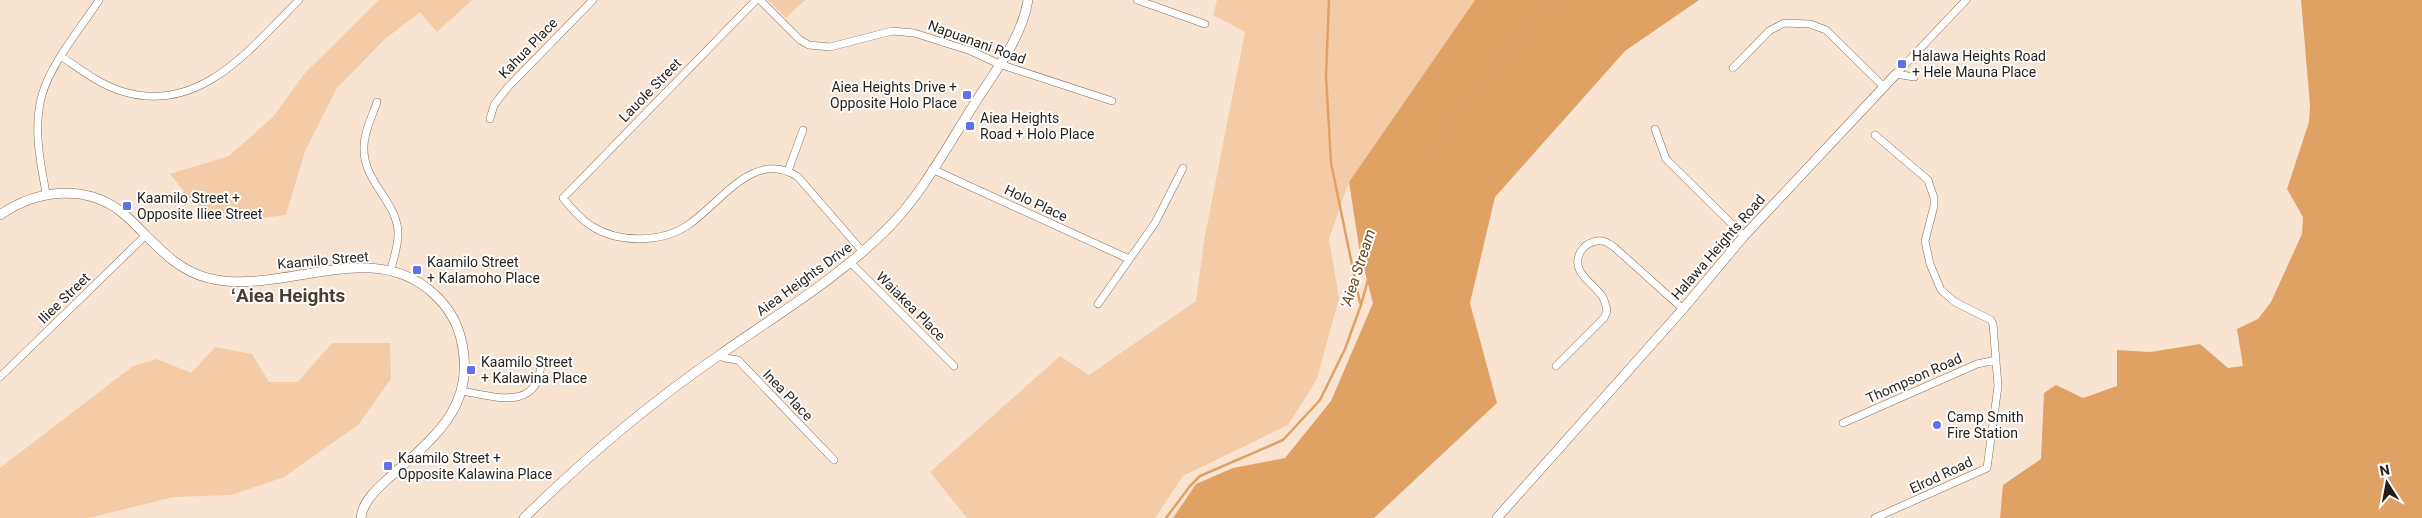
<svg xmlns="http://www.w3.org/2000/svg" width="2422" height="518" font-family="Roboto,sans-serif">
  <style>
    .green { fill: #f3cba6 }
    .forest { fill: #e0a165 }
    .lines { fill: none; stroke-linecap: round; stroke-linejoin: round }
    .stream { stroke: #e0a165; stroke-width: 2.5 }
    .minor-casing { stroke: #7f6d5d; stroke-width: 8 }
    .tertiary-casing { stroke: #7f6d5d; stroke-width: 10 }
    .minor { stroke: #fff; stroke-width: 7 }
    .tertiary { stroke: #fff; stroke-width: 9 }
    .poi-dot { fill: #6071e9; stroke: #fff; stroke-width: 2 }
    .labels { text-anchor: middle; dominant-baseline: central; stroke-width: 4; stroke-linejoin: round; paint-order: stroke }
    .street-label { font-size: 14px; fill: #251e17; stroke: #fff }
    .poi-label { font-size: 14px; fill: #251e17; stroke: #fff; text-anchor: start }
    .water-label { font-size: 15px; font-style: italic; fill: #6d4316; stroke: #fff }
    .district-label { font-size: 19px; font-weight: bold; fill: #4d3d2e; stroke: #fff }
  </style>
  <rect width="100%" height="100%" fill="#f9e4d2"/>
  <path class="green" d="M379 0H472L437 32 420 12 385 39 337 88 305 151 286 215 237 221 199 210 170 174 229 156 273 117 305 73Z
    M768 0H805L786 18Z
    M1217 0H1475L1349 182 1329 239 1339 298 1317 379 1288 425 1183 476 1155 518H967L930 472 1060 356 1089 375 1196 301 1204 241 1245 32 1213 15Z
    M332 343H390L391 379 358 425 284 477 231 495 174 497 89 518H0V468L133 366 157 359 191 373 215 347 252 354 269 382H298Z"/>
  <path class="forest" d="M1475 0H1699L1625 51 1495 197 1470 303 1497 403 1374 518H1173L1196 484 1233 468 1285 458 1331 401 1373 303 1360 253 1349 182Z
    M2301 0H2422V518H2000L2003 485 2041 459 2044 393 2056 385 2083 398 2117 386V350L2150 352 2200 344 2228 368 2243 366 2237 329 2258 319 2271 302 2302 234 2303 217 2287 189 2309 122 2310 105Z"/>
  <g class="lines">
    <path class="stream" d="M1329 0 1326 76 1331 163 1360 303
      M1166 518 1190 486 1200 476 1283 440 1320 400 1345 349 1361 305 1380 236 1395 201 1416 167 1497 63 1531 30 1558 0"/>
    <defs>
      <path id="minor" d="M756 0 563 198C571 208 581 220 593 227 619 243 662 243 688 225 721 203 754 148 798 177L863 252
        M760 0 800 40 809 45 830 47 892 31 914 33 971 51 999 64 1112 101
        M1137 0 1205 24
        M62 57C80 69 99 84 121 91 199 116 250 49 299 0
        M1733 68 1769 31 1784 23 1810 24 1826 30 1884 87
        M1896 74 1966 0
        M1896 74 1914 77
        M377 102C372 117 363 134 364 150 364 183 399 203 398 235 398 247 393 259 391 270
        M490 119 494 105 508 87 593 0
        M1655 129 1666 159 1744 236
        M932 169 1129 259
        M788 171 803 130
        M46 193C40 161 33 127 42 95 51 63 81 28 99 0
        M851 263 954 366
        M1098 304 1155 223 1183 168
        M720 354 724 358 738 360 834 460
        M1556 366 1604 318 1607 311C1606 305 1605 301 1602 296 1592 282 1569 271 1581 251 1584 246 1587 244 1593 242 1602 239 1607 242 1614 247L1683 309
        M0 377 145 236
        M462 391C496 397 540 412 541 361
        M1843 423 1977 364 1996 360
        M1875 518 1987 468 1998 386 1993 324 1991 320 1955 302 1941 290 1930 264 1925 241 1934 206V198L1928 180 1875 135"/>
      <path id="tertiary" d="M0 215C37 189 89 183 125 215 152 239 172 269 208 278 281 297 371 235 434 294 447 306 457 322 461 339 477 405 436 436 391 476 378 488 363 500 361 518
        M524 518C584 459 651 402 721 354 779 313 839 278 889 227 923 193 949 143 975 103 995 71 1022 38 1028 0
        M1497 518 1683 309 1744 236 1896 74"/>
    </defs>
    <use href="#minor" class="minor-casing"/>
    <use href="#tertiary" class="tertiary-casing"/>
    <use href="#minor" class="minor"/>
    <use href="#tertiary" class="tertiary"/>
  </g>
  <g class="poi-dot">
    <rect x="1897" y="59" width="10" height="10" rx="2.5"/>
    <rect x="962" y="90" width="10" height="10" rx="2.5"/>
    <rect x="965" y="121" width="10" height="10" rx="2.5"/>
    <rect x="122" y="201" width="10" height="10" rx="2.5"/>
    <rect x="412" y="265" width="10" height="10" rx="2.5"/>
    <rect x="466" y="365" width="10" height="10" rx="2.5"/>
    <circle cx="1937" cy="425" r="5"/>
    <rect x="383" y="461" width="10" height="10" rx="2.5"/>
  </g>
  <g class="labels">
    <g class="street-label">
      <text transform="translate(977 42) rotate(20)">Napuanani Road</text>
      <text transform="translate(528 48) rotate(-46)">Kahua Place</text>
      <text transform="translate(650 90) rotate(-46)">Lauole Street</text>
      <text transform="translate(1036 203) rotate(25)">Holo Place</text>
      <text transform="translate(1718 247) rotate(-49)">Halawa Heights Road</text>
      <text transform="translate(323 260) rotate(-5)">Kaamilo Street</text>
      <text transform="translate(804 279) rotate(-36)">Aiea Heights Drive</text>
      <text transform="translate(64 298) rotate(-44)">Iliee Street</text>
      <text transform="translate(911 306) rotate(45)">Waiakea Place</text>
      <text transform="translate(1914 378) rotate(-24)">Thompson Road</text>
      <text transform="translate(788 395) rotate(46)">Inea Place</text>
      <text transform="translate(1941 475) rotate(-25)">Elrod Road</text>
    </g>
    <g class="poi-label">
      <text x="1912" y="56">Halawa Heights Road<tspan x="1912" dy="16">+ Hele Mauna Place</tspan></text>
      <text x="957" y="87" text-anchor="end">Aiea Heights Drive +<tspan x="957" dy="16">Opposite Holo Place</tspan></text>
      <text x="980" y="118">Aiea Heights<tspan x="980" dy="16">Road + Holo Place</tspan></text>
      <text x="137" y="198">Kaamilo Street +<tspan x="137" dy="16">Opposite Iliee Street</tspan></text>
      <text x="427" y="262">Kaamilo Street<tspan x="427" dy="16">+ Kalamoho Place</tspan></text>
      <text x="481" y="362">Kaamilo Street<tspan x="481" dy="16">+ Kalawina Place</tspan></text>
      <text x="1947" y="417">Camp Smith<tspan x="1947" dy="16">Fire Station</tspan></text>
      <text x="398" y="458">Kaamilo Street +<tspan x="398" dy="16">Opposite Kalawina Place</tspan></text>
    </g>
    <g class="water-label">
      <text transform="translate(1358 269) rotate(-72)">ʻAiea Stream</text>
    </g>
    <g class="district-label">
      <text x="288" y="295">ʻAiea Heights</text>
    </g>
  </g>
  <g transform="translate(2387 483) rotate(349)" stroke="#ffffff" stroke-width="4" paint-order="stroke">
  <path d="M0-4L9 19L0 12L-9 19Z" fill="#251e17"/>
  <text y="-8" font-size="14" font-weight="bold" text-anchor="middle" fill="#251e17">N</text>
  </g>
</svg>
